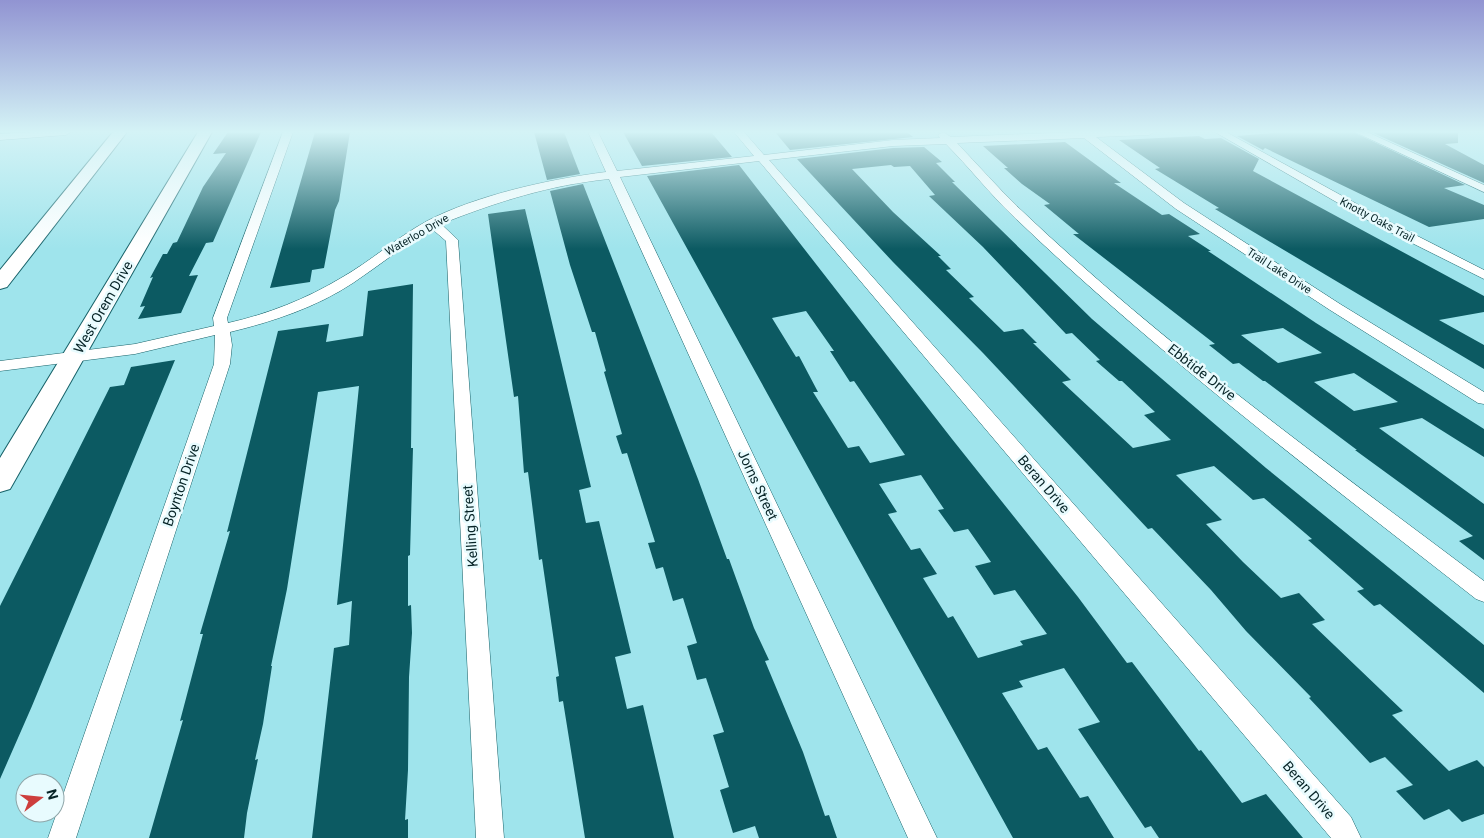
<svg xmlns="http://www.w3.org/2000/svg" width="1484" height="838" font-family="Roboto,sans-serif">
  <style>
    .building { fill: #0c5a62; fill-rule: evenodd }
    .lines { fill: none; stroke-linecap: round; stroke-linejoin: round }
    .street-casing { stroke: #186269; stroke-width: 1 }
    .secondary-casing { stroke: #186269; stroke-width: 2 }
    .street { fill: #fff; fill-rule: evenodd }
    .secondary { fill: #fff; fill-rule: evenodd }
    .labels { text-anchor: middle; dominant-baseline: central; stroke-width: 5; stroke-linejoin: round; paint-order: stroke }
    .far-street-label { font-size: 11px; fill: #072427; stroke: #e8fbfe }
    .street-label { font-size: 14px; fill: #072427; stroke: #e8fbfe }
  </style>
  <rect width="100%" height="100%" fill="#9fe4ec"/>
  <path class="building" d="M228 132H261L213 242 206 243 189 276 198 275 181 313 138 319 145 306 140 307 153 277 150 278 163 254H167L173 243 177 242 203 187 226 153 213 154Z
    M315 132H350L339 201 335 210 324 268 312 270 310 282 270 288Z
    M534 132H564L580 174 547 180Z
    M623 132H711L732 157 642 166Z
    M775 132H907L913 137 790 150Z
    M1283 132H1353L1465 185 1444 188 1484 205V219L1429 227 1265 148 1263 150 1237 136Z
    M1371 132H1458V143L1445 144 1484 165V183Z
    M1199 136 1205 139 1221 138 1259 159 1253 171 1484 296V312L1439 320 1484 345V369L1215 209 1219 208 1155 169 1160 168 1119 140Z
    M1065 142 1121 183H1114L1162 215 1169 214 1200 234 1188 236 1211 251H1208L1316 323 1484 429V457L1422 418 1379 428 1484 504V560L1459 541 1473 536 1355 450H1357L1265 381H1263L1239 363 1233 364 1209 345 1215 344 1073 234H1079L1044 205 1050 204 1022 184 1004 168H1008L983 146ZM1283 328 1322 353 1278 363 1241 335ZM1354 373 1398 402 1354 411 1314 382Z
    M924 147 942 162 936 163 955 182H952L1092 319 1266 468 1484 645V693L1380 604 1374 606 1357 591 1364 589 1308 540 1312 539 1264 498 1253 500 1214 466 1176 475 1222 520 1206 524 1243 562 1281 598 1299 593 1325 620 1312 624 1403 711 1392 715 1449 771 1477 760 1484 767V814L1462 822 1449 809 1424 820 1396 791 1413 785 1385 757 1370 763 1309 698 1311 697 1246 631 1211 590 1152 528 1148 529 983 353 893 262 797 159 893 148ZM891 165 894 167 910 166 935 195 929 196 983 247 1066 334 1072 333 1100 360 1096 361 1119 381H1122L1155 412 1144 415 1171 440 1133 448 1062 382 1071 380 1033 343H1037L1023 329 1004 332 969 298 974 297 946 270 951 269 938 256H941L893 212 852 169Z
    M739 165 952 439 1078 597 1127 663 1132 662 1199 751 1201 750 1242 803 1266 794 1303 838H1159L1151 826 1145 828 1078 729 1100 722 1064 668 1019 681 1023 687 1002 693 1038 750 1047 747 1080 798 1088 796 1114 838H1013L647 176ZM806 311 834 351H830L850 382 854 381 905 455 870 463 859 446 848 448 813 392H818L799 356 796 357 772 318ZM921 475 944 509 938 510 954 532 968 529 991 562 975 566 994 595 1015 590 1047 634 1020 641 1023 645 978 658 953 616 948 618 923 578 937 574 920 548 911 550 888 514 897 512 879 484Z
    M583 184 698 479 727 559H729L754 628 769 660 765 661 803 752 825 816 829 815 837 838H759L755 826 733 833 720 790 729 787 713 735 724 732 706 678 697 680 687 646 697 643 683 598 673 601 663 567 656 569 648 543 655 542 627 453 622 454 616 436 622 434 604 372 606 371 595 332H592L570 265 550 191Z
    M525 209 591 487 579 490 586 523 599 521 631 653 615 657 627 709 643 705 674 838H585L563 701 559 702 556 677 559 676 542 559 539 560 528 472 524 473 518 396 514 397 488 214Z
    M413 284 411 448H413L410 555 408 556V606L411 605 412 633 409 677 408 770 405 820 408 819V838H312L334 648 349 645 352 601 337 605 359 386 318 392 287 589 271 666H272L263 724 255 760 258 759 247 813 244 838H149L183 720 180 721 203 634H200L230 531 227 532 278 331 329 324 326 342 363 336 368 291Z
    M175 360 32 706 0 779V606L110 387 124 385 131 367Z"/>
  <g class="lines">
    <defs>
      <path id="street" d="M33 132H71L66 135 0 140V134Z
        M283 132H293L227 318 228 323C268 314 306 299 341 278 371 261 396 238 427 221 477 195 550 179 606 172L588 132H598L617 171 754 156 734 132H744L764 155 893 140 940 138 938 135 943 132 951 137 1078 132H1154L1149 135 1096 137 1184 203 1340 304 1484 392V404L1478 403 1330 310 1176 209 1084 138 957 143C978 165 998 188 1020 209 1163 345 1326 462 1484 581V602L1476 599C1319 476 1158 355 1013 216 989 193 969 167 946 144L893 146 769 160 1351 817 1361 838H1331L759 161 620 177 937 838H908L609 179C550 185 496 202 441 224L458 240 504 838H476L446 241 432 229C404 245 380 265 353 283 317 307 272 322 230 332L232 345 230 364 76 838H48L214 364 215 335 135 354 0 371V361L135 344 214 326 213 318Z
        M1215 132H1226L1386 220 1484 270V279L1378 226Z
        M1355 132H1367L1484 185V192Z"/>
      <path id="secondary" d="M113 132H127L7 287 0 289V270Z
        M198 132H212L14 482 10 489 0 492V458Z"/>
    </defs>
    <use href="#street" class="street-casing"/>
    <use href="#secondary" class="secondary-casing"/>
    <use href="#street" class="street"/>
    <use href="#secondary" class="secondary"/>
  </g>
  <linearGradient id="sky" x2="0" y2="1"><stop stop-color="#9194d2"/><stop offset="0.53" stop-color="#d4f3f6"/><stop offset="1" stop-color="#d4f3f6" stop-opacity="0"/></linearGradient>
  <rect width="1484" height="249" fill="url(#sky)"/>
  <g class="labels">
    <g class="far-street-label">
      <text transform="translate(1377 220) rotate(28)">Knotty Oaks Trail</text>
      <text transform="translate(417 235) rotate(-30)">Waterloo Drive</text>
      <text transform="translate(1279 271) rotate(33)">Trail Lake Drive</text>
    </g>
    <g class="street-label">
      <text transform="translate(103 307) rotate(-60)">West Orem Drive</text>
      <text transform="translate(1202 372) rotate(38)">Ebbtide Drive</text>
      <text transform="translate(1044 484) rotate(49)">Beran Drive</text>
      <text transform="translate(181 485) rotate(-71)">Boynton Drive</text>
      <text transform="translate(758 485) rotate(65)">Jorns Street</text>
      <text transform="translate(470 526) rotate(-94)">Kelling Street</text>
      <text transform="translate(1309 790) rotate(49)">Beran Drive</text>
    </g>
  </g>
  <g transform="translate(40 798) rotate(74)"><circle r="24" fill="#e8fbfe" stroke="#8ea5a8"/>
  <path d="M0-4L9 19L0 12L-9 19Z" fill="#cd3e3d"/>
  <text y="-8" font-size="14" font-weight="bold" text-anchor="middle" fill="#072427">N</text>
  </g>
</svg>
